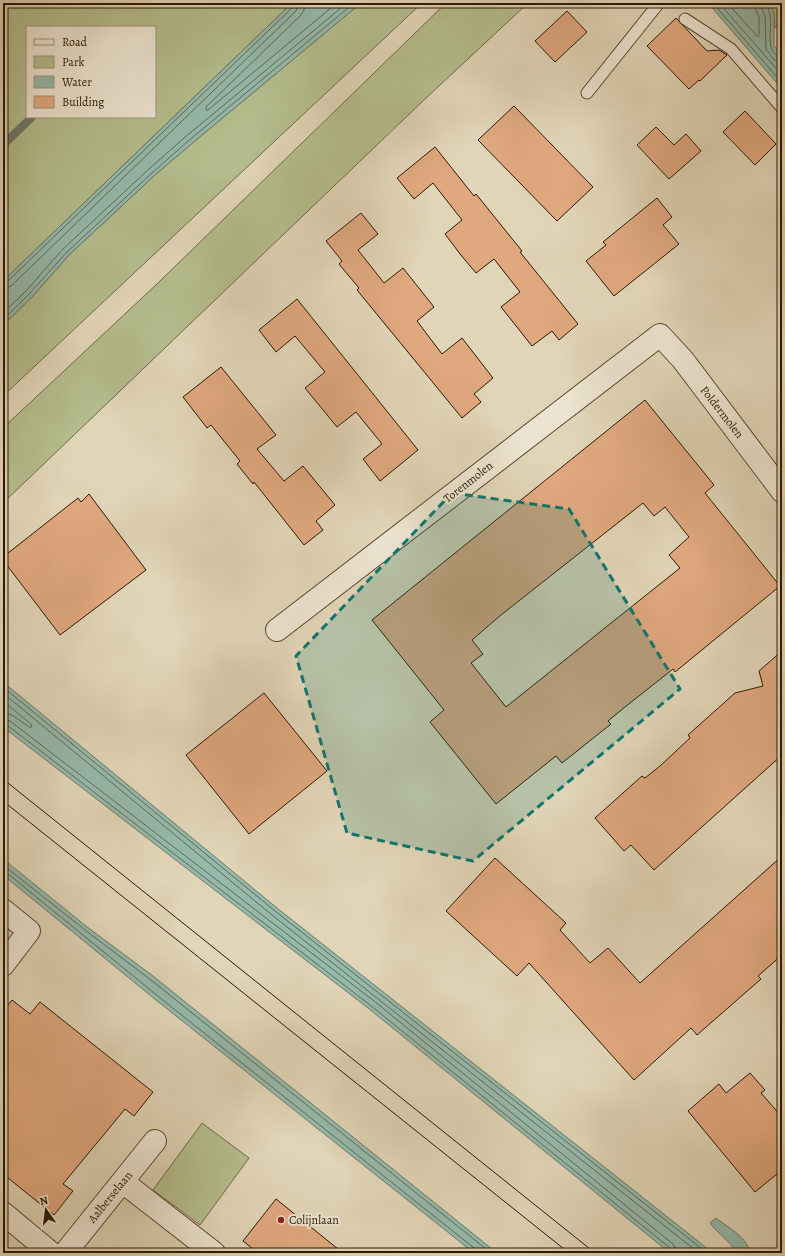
<svg xmlns="http://www.w3.org/2000/svg" width="785" height="1256" font-family="Alegreya,serif">
  <style>
    .green { fill: #b4bd8d; stroke: #706a48; fill-rule: evenodd }
    .water { fill: #95b9ab; stroke: #6b7968 }
    .lines { fill: none; stroke-linecap: round; stroke-linejoin: round }
    .shore { stroke: #606857; stroke-width: 1 }
    .stream { stroke: #6b7968; stroke-width: 8 }
    .building { fill: #e0a87f; stroke: #2c1803; fill-rule: evenodd }
    .lane-casing { stroke: #594730; stroke-width: 13 }
    .street-casing { stroke: #594730; stroke-width: 24 }
    .lane { stroke: #ece4d0; stroke-width: 11 }
    .street { stroke: #ece4d0; stroke-width: 22 }
    .tram { stroke: #2c1803; stroke-width: 1 }
    .marked { fill: #0f766e; fill-opacity: 0.2; stroke: #0f766e; stroke-width: 3; stroke-dasharray: 8 5; stroke-linejoin: round }
    .poi-dot { fill: #8f2418; stroke: #ece4d0; stroke-width: 1.5 }
    .labels { text-anchor: middle; dominant-baseline: central; stroke-width: 4; stroke-linejoin: round; paint-order: stroke }
    .street-label { font-size: 12px; fill: #2c1803; stroke: #ece4d0 }
    .poi-label { font-size: 12px; fill: #2c1803; stroke: #ece4d0; text-anchor: start }
  </style>
  <rect width="100%" height="100%" fill="#e1d5b7"/>
  <filter id="stains"><feTurbulence type="fractalNoise" baseFrequency=".005" numOctaves="4"/><feColorMatrix values="0 0 0 0 .2 0 0 0 0 .09 0 0 0 0 .02 0 0 0 .5 -.17"/></filter>
  <radialGradient id="worn" r=".72"><stop offset=".6" stop-color="#630" stop-opacity="0"/><stop offset="1" stop-color="#630" stop-opacity=".3"/></radialGradient>
  <path class="green" d="M3 3H292L3 281ZM27 27H155V117H27Z
    M361 3H422L3 396V325L32 297 69 255 155 175 190 145Z
    M446 3H528L425 99 3 503V428L158 283Z
    M769 3H782V21L775 28 774 13Z
    M202 1123 249 1158 200 1225 153 1190Z"/>
  <path class="water" d="M292 3H361L190 145 155 175 69 255 32 297 3 325V281Z
    M708 3H769L774 13V46L782 55V89Z
    M3 682 277 908 713 1253H670L368 1008 3 727Z
    M3 859 91 930 153 976 497 1253H474L156 1000 3 875Z
    M716 1218C729 1228 747 1237 750 1253H737C729 1240 719 1235 710 1223Z"/>
  <g class="lines">
    <path class="shore" d="M305 3 304 10 301 15 206 107V110H208L337 3
      M713 3 782 83
      M719 3 782 75
      M727 3 758 37 759 35V17L756 10 755 3
      M761 3V8L765 15 766 49 774 60 782 62
      M766 3C766 7 770 10 770 15 773 27 763 55 782 57
      M3 284 7 282 293 7 294 3
      M3 289 11 286 296 11 299 3
      M3 313 26 291 63 249 149 169 184 138 347 3
      M3 320 29 294 67 252 153 172 187 142 354 3
      M3 687 275 911 707 1253
      M3 693 272 915 699 1253
      M3 701 31 724 32 727H29L12 715 3 713
      M3 719 10 721 374 1001 673 1244 676 1249 677 1253
      M3 724 7 725 370 1005 670 1248 672 1253
      M3 865 89 933 151 980 491 1253
      M3 872 7 873 159 997 474 1248 476 1253"/>
    <path class="stream" d="M3 145 32 117"/>
  </g>
  <path class="building" d="M567 11 587 32 555 62 535 41Z
    M676 18 707 51 719 50 727 55 700 81 699 80 689 89 647 46Z
    M514 106 593 187 557 221 478 140Z
    M745 111 776 144 755 165 723 132Z
    M656 127 674 145 686 134 701 151 669 179 637 145Z
    M435 147 474 196 476 194 522 251 520 252 578 324 559 340 552 331 532 346 501 307 520 292 494 259 476 273 460 254 445 234 462 220 433 183 414 199 397 178Z
    M657 198 672 217 663 225 679 244 614 296 586 261 606 245 603 242Z
    M361 213 378 234 358 250 384 283 403 268 434 307 417 321 442 354 462 338 493 378 474 394 481 402 462 418 357 290 359 288 339 264 342 261 326 241Z
    M297 299 418 450 380 481 363 459 382 444 356 412 337 427 305 388 325 372 295 336 276 352 259 330Z
    M221 367 276 435 257 449 284 481 303 466 335 505 316 521 323 530 304 545 254 482 253 484 237 464 240 461 211 425 207 428 183 397Z
    M645 400 714 485 705 493 780 586 675 672 673 669 625 707 608 721 611 724 562 763 556 756 496 804 430 722 444 710 372 620ZM643 503 654 516 665 507 689 537 669 555 680 568 506 707 471 663 483 654 472 640 501 615Z
    M89 494 146 570 60 635 3 560V557L78 498 81 502Z
    M782 651V755L654 870 631 845 624 851 595 818 642 776 645 778 660 766 690 738 688 735 735 693 763 686 759 671Z
    M264 693 327 771 249 834 186 755Z
    M782 856V955L758 976 761 979 697 1035 691 1028 634 1080 529 963 517 976 446 911 495 858 566 923 560 930 590 963 608 948 640 983Z
    M12 1000 30 1014 40 1002 153 1092 134 1116 125 1109 63 1184 73 1191 54 1215 3 1174V1011Z
    M750 1073 765 1090 761 1093 782 1117V1170L755 1192 688 1111 719 1084 726 1093Z
    M276 1199 343 1253H258L243 1241Z"/>
  <g class="lines">
    <defs>
      <path id="lane" d="M685 19 731 49 782 108
        M587 93 659 3"/>
      <path id="street" d="M277 630 660 335 683 360 782 491
        M3 910 29 931 3 965
        M123 1182 214 1253
        M3 1213 51 1253
        M65 1253 155 1141"/>
    </defs>
    <use href="#lane" class="lane-casing"/>
    <use href="#street" class="street-casing"/>
    <use href="#lane" class="lane"/>
    <use href="#street" class="street"/>
    <path class="tram" d="M3 779 595 1253
      M3 801 569 1253"/>
  </g>
  <path class="marked" d="M452 493 569 509 680 689 473 861 347 833 296 656Z"/>
  <circle class="poi-dot" cx="281" cy="1220" r="4"/>
  <g class="labels">
    <g class="street-label">
      <text transform="translate(722 412) rotate(52)">Poldermolen</text>
      <text transform="translate(468 482) rotate(-38)">Torenmolen</text>
      <text transform="translate(110 1197) rotate(-51)">Aalberselaan</text>
    </g>
    <g class="poi-label">
      <text x="289" y="1220">Colijnlaan</text>
    </g>
  </g>
  <rect width="785" height="1256" fill="none" stroke="#e1d5b7" stroke-width="16"/>
  <rect x="4" y="4" width="777" height="1248" fill="none" stroke="#2c1803" stroke-width="2"/>
  <rect x="8" y="8" width="769" height="1240" fill="none" stroke="#2c1803"/>
  <rect x="26" y="26" width="130" height="92" fill="#ece4d0" stroke="#9f927e"/>
  <rect x="34" y="39" width="20" height="6" fill="#ece4d0" stroke="#9f927e"/>
  <text x="62" y="46" font-size="12" fill="#2c1803">Road</text>
  <rect x="34" y="56" width="20" height="12" fill="#b4bd8d" stroke="#9f927e"/>
  <text x="62" y="66" font-size="12" fill="#2c1803">Park</text>
  <rect x="34" y="76" width="20" height="12" fill="#95b9ab" stroke="#9f927e"/>
  <text x="62" y="86" font-size="12" fill="#2c1803">Water</text>
  <rect x="34" y="96" width="20" height="12" fill="#e0a87f" stroke="#9f927e"/>
  <text x="62" y="106" font-size="12" fill="#2c1803">Building</text>
  <g transform="translate(46 1210) rotate(346)" stroke="#ece4d0" stroke-width="3" paint-order="stroke">
  <path d="M0-3L7 15L0 10L-7 15Z" fill="#2c1803"/>
  <text y="-6" font-size="11" font-weight="bold" text-anchor="middle" fill="#2c1803">N</text>
  </g>
  <rect width="100%" height="100%" filter="url(#stains)"/>
  <rect width="100%" height="100%" fill="url(#worn)"/>
</svg>
